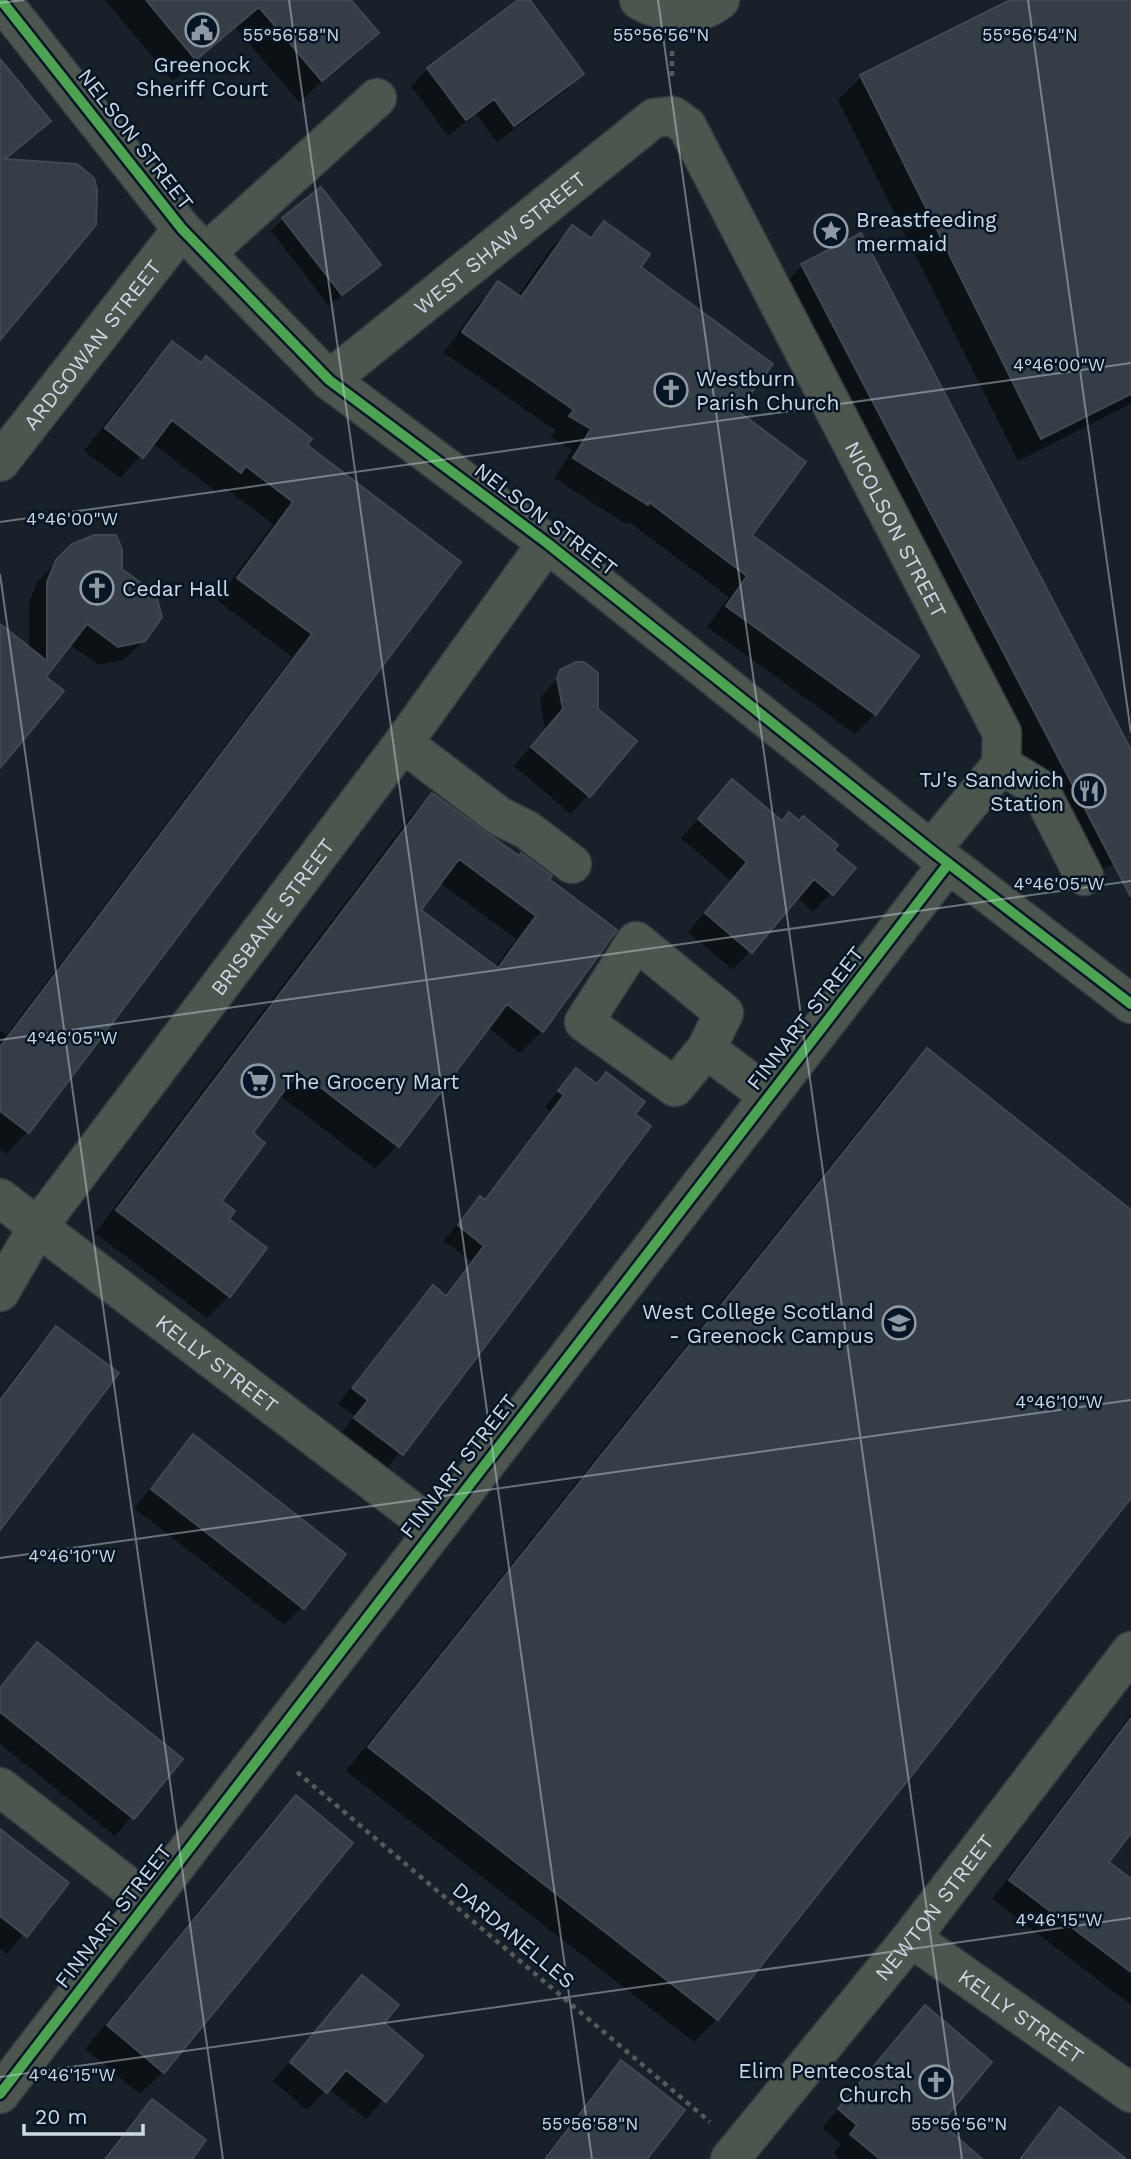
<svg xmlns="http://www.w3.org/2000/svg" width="1131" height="2159" font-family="'Work Sans',sans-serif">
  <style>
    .shadow { fill: #0007; fill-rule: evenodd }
    .building { fill: #353d47; stroke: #414850; stroke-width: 2; fill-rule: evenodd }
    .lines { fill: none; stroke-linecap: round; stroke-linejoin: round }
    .minor-casing { stroke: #333a42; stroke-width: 41 }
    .path { stroke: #545b59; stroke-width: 4.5; stroke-dasharray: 5 5; stroke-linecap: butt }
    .minor { stroke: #4c554e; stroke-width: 38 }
    .cycleway-casing { stroke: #071626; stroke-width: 15 }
    .cycleway { stroke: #4ca352; stroke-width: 10 }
    .ticks { fill: none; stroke: #cfd9e5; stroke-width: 2; stroke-opacity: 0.45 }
    .labels { text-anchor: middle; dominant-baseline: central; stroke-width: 5; stroke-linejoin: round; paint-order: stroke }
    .poi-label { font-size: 21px; fill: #cfd9e5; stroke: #071626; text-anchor: start }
    .street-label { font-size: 21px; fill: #cfd9e5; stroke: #071626 }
    .ticks-label { font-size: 18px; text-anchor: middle; fill: #cfd9e5; stroke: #071626; stroke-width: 5; stroke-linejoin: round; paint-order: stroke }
  </style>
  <rect width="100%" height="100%" fill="#182029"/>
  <path class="shadow" d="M105 0H348L377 33 299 102 236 28 173 81Z
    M521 0H528L582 74 565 91 497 142 476 114 448 136 411 86 428 69Z
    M1014 0H1131V404L1018 461 838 100 861 77Z
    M0 63 48 120 4 161 76 166 86 171 96 189 0 336Z
    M283 219 379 265 329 306 271 231Z
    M604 223 736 411 750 536 916 657 875 714 855 734 707 627 729 597 629 522 626 524 554 478 572 450 551 437 555 430 444 353 479 303 498 283 517 297 552 247 572 227 588 238Z
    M802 266 1131 754V855L1087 878 779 289Z
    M172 344 459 563 27 1132 6 1154 0 1149V1031L6 1035 292 657 217 600 273 524 224 487 218 493 152 443 120 478 84 451 151 365Z
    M73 545 120 570 144 640 124 660 99 665 69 644 43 677 0 766V647L29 649V602L38 581Z
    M568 666 591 668 599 682 596 710 634 742 571 814 514 766 545 729 540 698Z
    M732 781 781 823 831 850 853 868 813 912 797 897 733 970 688 932 731 881 681 838Z
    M432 795 547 879 542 1031 520 1053 487 1027 397 1146 375 1168 279 1095 250 1133 220 1201 227 1219 229 1296 207 1318 95 1233 410 817ZM439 882 516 939 495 967 419 910Z
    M927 1050 1131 1212V1496L717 2019 694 2042 346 1771 904 1073Z
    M576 1070 595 1085 606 1074 633 1114 509 1307 513 1310 386 1469 341 1434 355 1416 338 1404 418 1302 433 1287 444 1296 471 1261 444 1241 465 1214 480 1199 483 1201 550 1111 545 1107Z
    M57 1328 0 1527V1396L34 1351Z
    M194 1437 302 1607 284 1625 134 1508Z
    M37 1644 180 1759 115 1836 0 1744V1686Z
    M1131 1714V1830L1107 1863 1131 1881V2005L992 1899Z
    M296 1797 163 2072 140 2094 85 2049 273 1820Z
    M0 1831 66 1883 7 1954 0 1948Z
    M362 1977 382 2024 421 2057 366 2119 328 2088 307 2110 273 2081Z
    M925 2008 945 2159H836L838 2156 833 2153 841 2144 822 2128Z
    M621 2062 645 2159H543L603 2080Z
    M152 2101 189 2159H103L134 2119Z
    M1060 2110 1123 2159H1017Z"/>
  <path class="building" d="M146 0H351L379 33 322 81 259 7 196 60Z
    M518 0H530L584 74 514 126 494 99 466 120 427 68Z
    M1010 0H1131V394L1041 439 860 75Z
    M0 59 51 121 5 159 77 164 94 178 97 189 96 225 0 340Z
    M321 187 381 265 342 295 282 218Z
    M604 221 650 254 641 267 773 364 738 411 806 462 752 535 919 656 876 715 726 606 747 576 649 502 648 505 573 458 591 429 569 416 574 410 462 332 498 281 521 297 572 225 591 238Z
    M861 233 1131 750V897L801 264Z
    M172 341 201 363 206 356 312 439 307 445 461 562 29 1133 0 1111V1047L312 634 237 578 293 502 246 466 241 473 172 420 143 458 105 428Z
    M94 535H116L122 549V569L156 594 162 617 145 641 118 647 87 624 46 677 64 691 0 768V624L47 661V582L56 560 72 544Z
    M576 662H584L598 673V709L637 741 590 797 531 747 563 709 557 678 560 670Z
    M732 779 782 821 789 812 799 821 803 816 838 845 834 850 856 868 833 895 814 879 752 953 705 913 747 862 698 819Z
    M432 793 519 856 521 853 552 876 549 879 617 930 543 1032 507 1004 399 1147 299 1071 253 1133 265 1143 222 1201 235 1211 229 1219 267 1248 230 1297 116 1210ZM459 859 536 916 498 968 421 910Z
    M927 1048 1131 1210V1498L718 2020 368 1747Z
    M576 1068 597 1084 606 1072 645 1102 635 1114 651 1126 403 1455 354 1418 368 1400 352 1388 433 1285 446 1296 484 1246 458 1225 480 1196 485 1200 564 1095 558 1091Z
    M56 1326 119 1373 0 1530V1400Z
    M193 1434 346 1554 304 1609 151 1489Z
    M37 1642 183 1759 134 1819 0 1712V1688Z
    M1131 1718V1833L1109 1862 1131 1879V1972L1009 1880Z
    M296 1795 353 1843 164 2073 107 2025Z
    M0 1829 69 1883 27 1937 0 1916Z
    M362 1975 399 2005 384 2023 423 2056 386 2102 346 2070 327 2093 290 2062Z
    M925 2005 992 2062 941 2123 982 2159H880L850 2134 857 2125 838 2109Z
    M621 2060 685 2110 647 2159H545Z
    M152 2099 206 2140 192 2159H105Z
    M1060 2107 1126 2159H1020Z"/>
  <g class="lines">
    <defs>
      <g id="minor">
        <path d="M1 0 182 229 329 380 547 543 931 850 1131 1004"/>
        <path d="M639 0C663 14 697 19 720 0"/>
        <path d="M206 253 377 98"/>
        <path id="s1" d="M329 380 654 118 673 116 687 126 1002 733 1001 765 931 850"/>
        <path id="s2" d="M0 462 182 229"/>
        <path d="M403 743 499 816 527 830 572 864"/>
        <path d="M1001 765 1039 788 1084 876"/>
        <path d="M636 941 724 1013 706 1049 675 1087 584 1022Z"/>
        <path d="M706 1049 769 1096"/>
        <path id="s3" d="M0 1198 434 1528"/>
        <path id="s4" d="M0 1292 37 1228 403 743 547 543"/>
        <path d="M0 1787 148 1902"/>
        <path id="s5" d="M911 1938 1131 2093"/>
        <path d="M0 2094 948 864"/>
        <path id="s6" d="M730 2159 911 1938 1131 1651"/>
      </g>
    </defs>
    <use href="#minor" class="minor-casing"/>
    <path class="path" d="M672 51V77
      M297 1772 710 2122"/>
    <use href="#minor" class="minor"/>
    <defs>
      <path id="cycleway" d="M1 0 182 229 329 380 547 543 931 850 1131 1004
        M0 2094 948 864"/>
    </defs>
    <use href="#cycleway" class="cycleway-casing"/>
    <use href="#cycleway" class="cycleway"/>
  </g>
  <path class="ticks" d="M289 0 592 2159M658 0 962 2159M1028 0 1131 733M0 3 24 0M0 522 1131 363M0 574 223 2159M0 1040 1131 881M0 1558 1131 1400M0 2077 1131 1918"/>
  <defs>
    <symbol id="civic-ring" viewBox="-11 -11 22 22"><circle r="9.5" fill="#071626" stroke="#8f98a3" stroke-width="1.5"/><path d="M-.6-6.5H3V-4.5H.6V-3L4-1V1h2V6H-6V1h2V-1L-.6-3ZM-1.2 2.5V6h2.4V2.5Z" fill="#8f98a3"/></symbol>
    <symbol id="sight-ring" viewBox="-11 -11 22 22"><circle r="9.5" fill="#071626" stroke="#8f98a3" stroke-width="1.5"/><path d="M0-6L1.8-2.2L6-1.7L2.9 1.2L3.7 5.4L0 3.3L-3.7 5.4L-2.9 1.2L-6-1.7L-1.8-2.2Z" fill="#8f98a3"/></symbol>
    <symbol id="church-ring" viewBox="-11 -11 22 22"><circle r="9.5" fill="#071626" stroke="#8f98a3" stroke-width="1.5"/><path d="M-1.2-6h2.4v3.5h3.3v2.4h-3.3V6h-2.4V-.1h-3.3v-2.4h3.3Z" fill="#8f98a3"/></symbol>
    <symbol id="restaurant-ring" viewBox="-11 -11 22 22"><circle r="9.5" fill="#071626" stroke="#8f98a3" stroke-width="1.5"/><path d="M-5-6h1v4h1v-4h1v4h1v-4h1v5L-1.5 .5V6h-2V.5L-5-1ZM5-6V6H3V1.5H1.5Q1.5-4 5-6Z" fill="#8f98a3"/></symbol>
    <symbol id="supermarket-ring" viewBox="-11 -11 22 22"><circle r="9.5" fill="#071626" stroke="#8f98a3" stroke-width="1.5"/><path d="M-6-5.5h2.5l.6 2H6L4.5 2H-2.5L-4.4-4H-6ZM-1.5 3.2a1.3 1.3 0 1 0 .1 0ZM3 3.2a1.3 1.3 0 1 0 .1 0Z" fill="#8f98a3"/></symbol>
    <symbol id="university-ring" viewBox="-11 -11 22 22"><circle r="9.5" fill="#071626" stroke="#8f98a3" stroke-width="1.5"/><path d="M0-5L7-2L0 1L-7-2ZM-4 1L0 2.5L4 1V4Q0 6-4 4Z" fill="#8f98a3"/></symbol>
  </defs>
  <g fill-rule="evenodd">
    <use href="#civic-ring" x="183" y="11" width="38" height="38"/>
    <use href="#sight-ring" x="812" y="212" width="38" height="38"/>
    <use href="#church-ring" x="652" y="371" width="38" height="38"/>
    <use href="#church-ring" x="78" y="569" width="38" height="38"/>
    <use href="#restaurant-ring" x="1070" y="772" width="38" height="38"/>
    <use href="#supermarket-ring" x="239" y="1062" width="38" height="38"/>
    <use href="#university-ring" x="880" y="1304" width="38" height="38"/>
    <use href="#church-ring" x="917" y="2063" width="38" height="38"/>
  </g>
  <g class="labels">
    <g class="poi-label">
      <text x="202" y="64" text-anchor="middle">Greenock<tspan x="202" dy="24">Sheriff Court</tspan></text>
      <text x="856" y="219">Breastfeeding<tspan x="856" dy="24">mermaid</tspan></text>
      <text x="696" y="378">Westburn<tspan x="696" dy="24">Parish Church</tspan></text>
      <text x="122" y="588">Cedar Hall</text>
      <text x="1064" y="779" text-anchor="end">TJ's Sandwich<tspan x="1064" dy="24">Station</tspan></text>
      <text x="282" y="1081">The Grocery Mart</text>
      <text x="874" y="1311" text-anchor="end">West College Scotland<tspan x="874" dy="24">- Greenock Campus</tspan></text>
      <text x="912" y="2070" text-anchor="end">Elim Pentecostal<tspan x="912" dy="24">Church</tspan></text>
    </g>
    <g class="street-label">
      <text transform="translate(136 139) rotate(52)">NELSON STREET</text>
      <text stroke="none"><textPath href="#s1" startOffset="219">WEST SHAW STREET</textPath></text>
      <text stroke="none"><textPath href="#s2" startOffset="149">ARDGOWAN STREET</textPath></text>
      <text transform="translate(546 519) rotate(37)">NELSON STREET</text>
      <text stroke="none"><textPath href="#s1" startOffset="908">NICOLSON STREET</textPath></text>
      <text stroke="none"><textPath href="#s4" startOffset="464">BRISBANE STREET</textPath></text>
      <text transform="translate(805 1018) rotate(-52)">FINNART STREET</text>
      <text stroke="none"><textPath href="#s3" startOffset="273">KELLY STREET</textPath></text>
      <text transform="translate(458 1466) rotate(-52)">FINNART STREET</text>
      <text stroke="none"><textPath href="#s6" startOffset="324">NEWTON STREET</textPath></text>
      <text transform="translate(113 1916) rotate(-52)">FINNART STREET</text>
      <text transform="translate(514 1935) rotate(40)">DARDANELLES</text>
      <text stroke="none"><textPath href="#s5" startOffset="135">KELLY STREET</textPath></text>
    </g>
  </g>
  <g class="ticks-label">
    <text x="291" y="41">55°56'58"N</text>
    <text x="661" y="41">55°56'56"N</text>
    <text x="1030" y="41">55°56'54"N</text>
    <text x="1059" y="371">4°46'00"W</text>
    <text x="72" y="525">4°46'00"W</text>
    <text x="1059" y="890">4°46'05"W</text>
    <text x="72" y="1044">4°46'05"W</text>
    <text x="1059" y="1408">4°46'10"W</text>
    <text x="72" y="1562">4°46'10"W</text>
    <text x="1059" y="1926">4°46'15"W</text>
    <text x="72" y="2081">4°46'15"W</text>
    <text x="590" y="2130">55°56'58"N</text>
    <text x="959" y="2130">55°56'56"N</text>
  </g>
  <path d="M24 2124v10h119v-10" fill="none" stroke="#cfd9e5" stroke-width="3.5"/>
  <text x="35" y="2124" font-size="21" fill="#cfd9e5" stroke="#071626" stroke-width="5" paint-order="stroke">20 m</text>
</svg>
